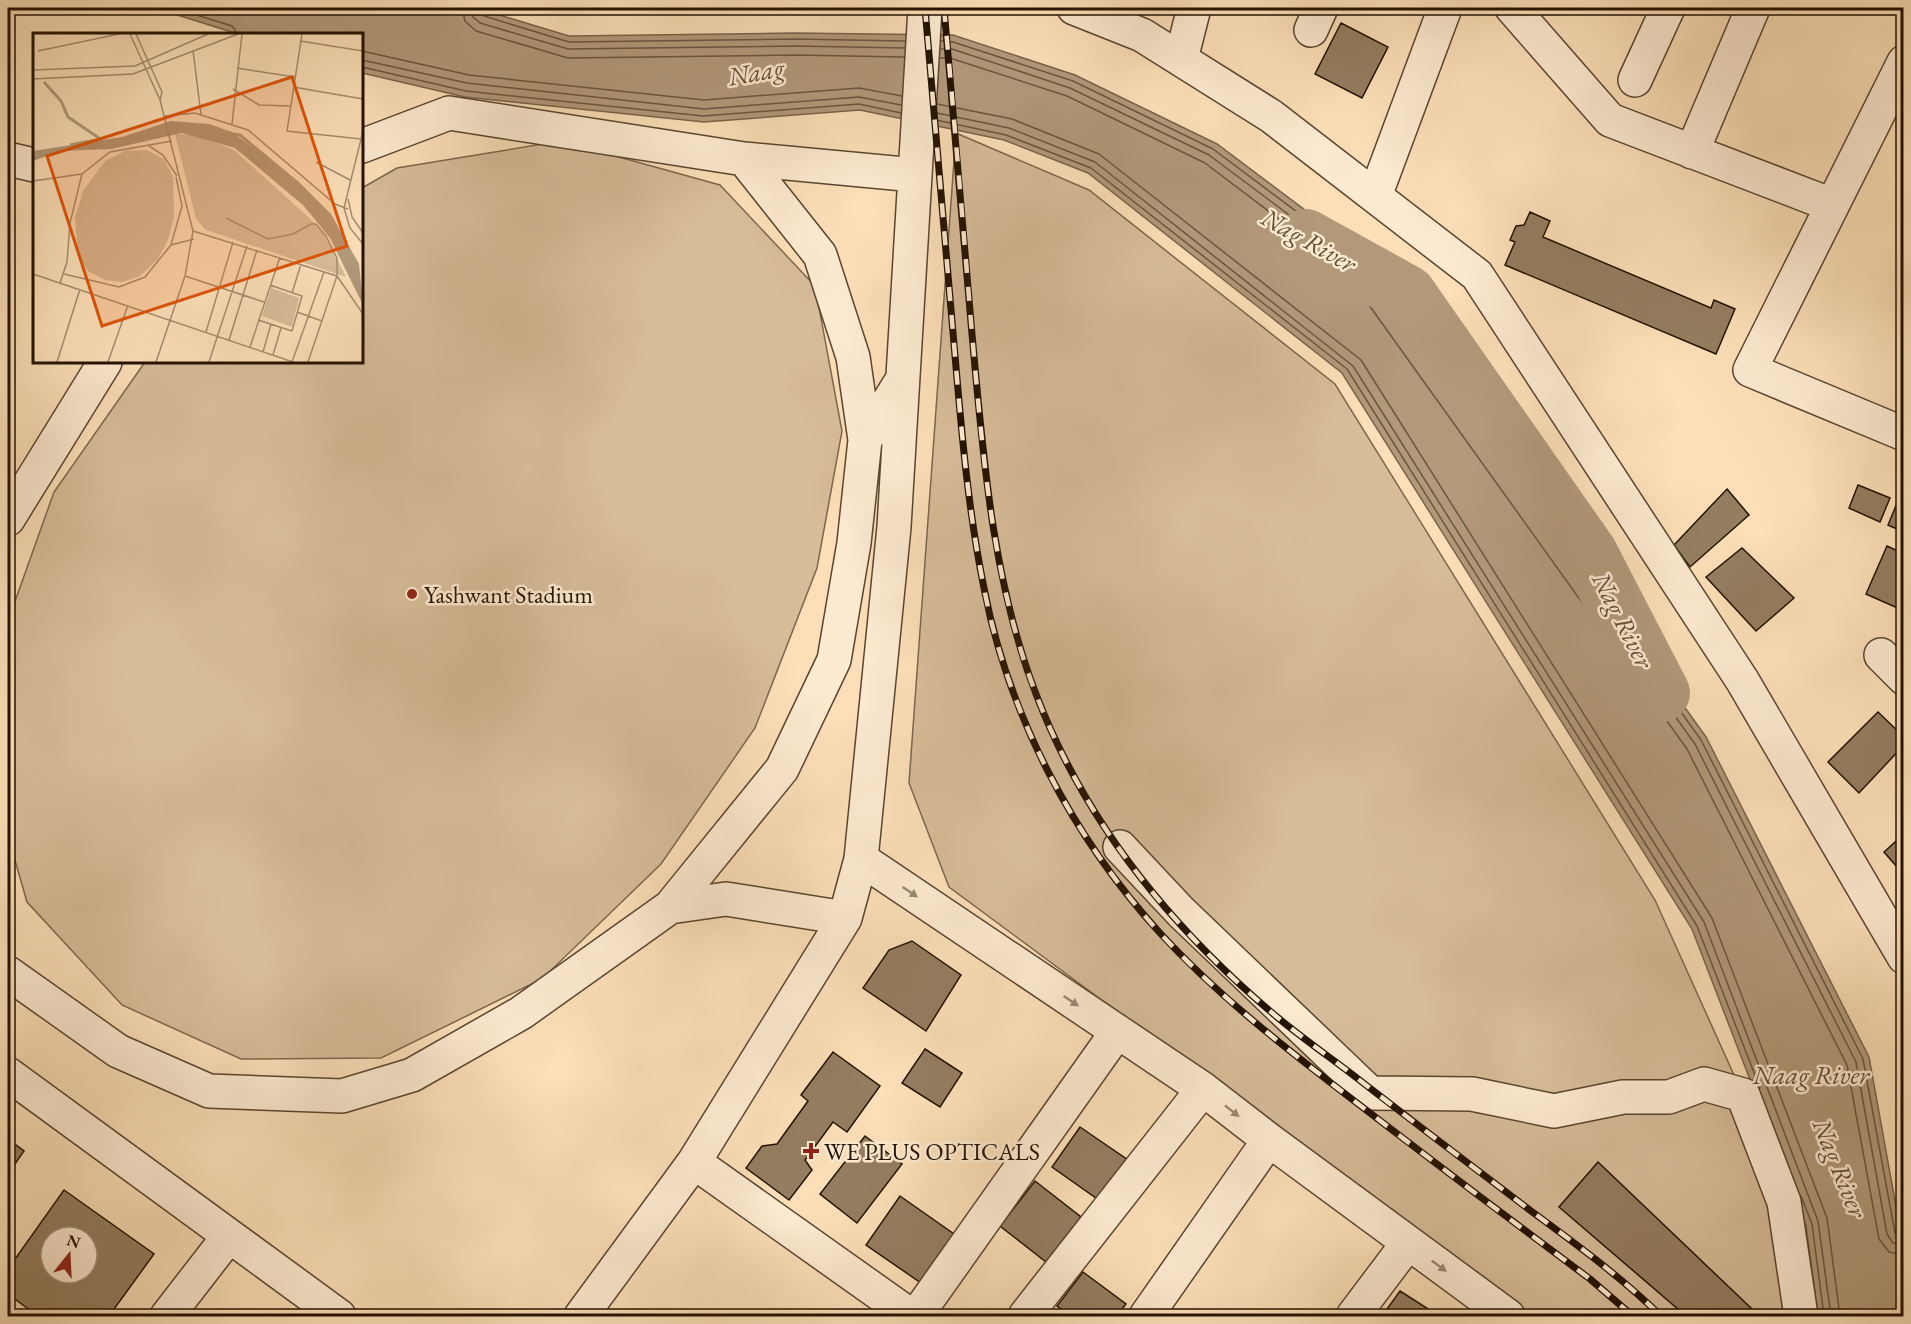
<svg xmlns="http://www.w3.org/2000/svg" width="1911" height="1324" font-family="'EB Garamond',serif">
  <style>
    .green { fill: #d7bc99; stroke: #7d674d; stroke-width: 1.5 }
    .water { fill: #b2997a; stroke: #79634a; stroke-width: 1.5 }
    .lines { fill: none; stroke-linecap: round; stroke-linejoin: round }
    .shore { stroke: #6a563e; stroke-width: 1.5 }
    .river { stroke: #b2997a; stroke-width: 58 }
    .building { fill: #947d60; stroke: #231201; stroke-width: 1.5; fill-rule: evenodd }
    .minor-casing { stroke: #59452f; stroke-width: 36 }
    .minor { stroke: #fdead1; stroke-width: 33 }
    .rail-casing { stroke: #231201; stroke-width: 7 }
    .rail { stroke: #fdead1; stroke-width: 4.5; stroke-dasharray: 14; stroke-linecap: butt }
    .oneway { fill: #9b8973 }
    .poi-dot { fill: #8f2418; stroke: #fdead1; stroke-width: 2 }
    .labels { text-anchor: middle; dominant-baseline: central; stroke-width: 5; stroke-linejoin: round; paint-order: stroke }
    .poi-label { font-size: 24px; fill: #231201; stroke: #fdead1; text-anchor: start }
    .water-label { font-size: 26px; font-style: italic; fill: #634f37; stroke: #fdead1 }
    .inset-river { fill: none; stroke: #b2997a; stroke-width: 3 }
    .inset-road { fill: none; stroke: #a58d6f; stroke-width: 1.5 }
    .view { fill: #de550b; fill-opacity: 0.15; stroke: #de550b; stroke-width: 3 }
    .inset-edge { fill: none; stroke: #231201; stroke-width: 3 }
  </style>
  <rect width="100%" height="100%" fill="#fcdfb8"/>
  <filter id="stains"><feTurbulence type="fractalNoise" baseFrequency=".00333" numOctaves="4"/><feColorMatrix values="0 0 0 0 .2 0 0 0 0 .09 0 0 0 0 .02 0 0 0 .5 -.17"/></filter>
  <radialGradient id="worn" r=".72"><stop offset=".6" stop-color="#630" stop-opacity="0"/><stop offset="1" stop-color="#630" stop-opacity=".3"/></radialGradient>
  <path class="green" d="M956 133 1089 190 1335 384 1655 900 1743 1095 1804 1316H1528L949 887 909 783Z
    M561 141 720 185 815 286 842 431 817 568 755 728 661 864 542 979 381 1058 241 1059 122 1005 27 902 8 836V621L54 492 145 362H362V188L397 168Z"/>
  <path class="water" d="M155 8H476L569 36 795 33 953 35 1075 75 1217 144 1357 249 1706 737 1869 1057 1903 1245V1316H1818L1806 1225 1692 929 1342 373 1088 173 1004 140 860 110 704 122 465 97 362 73V34H238Z"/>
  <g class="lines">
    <path class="shore" d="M174 8 232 26 235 30 236 34
      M462 8 465 21 476 31 568 58 795 55 904 57
      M471 8 473 17 480 23 568 49 795 46 905 48
      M479 8 480 13 484 16 569 42 795 39 905 41
      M941 41 953 42 1073 81 1213 149 1353 254 1701 740 1863 1059 1895 1233 1898 1237 1904 1238
      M941 49H952L1070 88 1209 155 1348 259 1695 744 1856 1062 1887 1234 1893 1243 1904 1246
      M362 51 469 75 704 100 859 88 902 96
      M940 58H950L1067 96 1205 163 1341 266 1687 749 1847 1065 1879 1239 1889 1252 1904 1255
      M362 60 467 83 704 109 859 97 901 105
      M362 67 466 91 703 116 859 104 901 113
      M937 104 1012 119 1099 154 1361 360 1712 918 1827 1218 1840 1316
      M937 113 1009 128 1095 162 1353 366 1704 922 1818 1221 1831 1316
      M936 120 1006 135 1091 168 1347 369 1697 926 1760 1088
      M1801 1196 1812 1224 1824 1316"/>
    <path class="river" d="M1306 238 1407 294 1589 554 1661 693"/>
  </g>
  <path class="building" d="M1341 23 1388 47 1362 98 1315 74Z
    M1530 212 1550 221 1543 237 1711 308 1714 300 1735 309 1716 354 1505 265 1515 242 1510 240 1516 226 1524 225Z
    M1858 485 1890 498 1880 522 1849 508Z
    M1727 489 1749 515 1690 567 1674 545Z
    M1902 491 1904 492V532L1888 525Z
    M1887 546 1904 554V606L1902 610 1866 594Z
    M1742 548 1794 598 1756 631 1706 577Z
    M1878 712 1904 737V745L1859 793 1828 762Z
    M1904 834V875L1884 852Z
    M912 941 961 975 926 1031 863 988 889 950Z
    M925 1049 962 1073 940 1107 902 1083Z
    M833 1052 880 1086 847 1132 833 1122 805 1160 812 1170 789 1200 746 1168 762 1146 777 1144 808 1101 801 1095Z
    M1080 1127 1131 1162 1103 1203 1052 1167Z
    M865 1136 902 1164 857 1223 820 1194Z
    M8 1139 24 1151 8 1174Z
    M1598 1162 1752 1309 1745 1316H1686L1559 1207Z
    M1035 1181 1081 1217 1046 1262 1000 1226Z
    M64 1190 154 1254 109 1316H38L8 1294V1269ZM51 1237H87V1273H51Z
    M900 1196 954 1234 921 1283 866 1245Z
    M1083 1272 1126 1304 1117 1316H1071L1057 1306Z
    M1400 1291 1436 1314 1434 1316H1382Z"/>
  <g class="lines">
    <defs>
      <path id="minor" d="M1074 8 1142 35 1271 116 1477 275 1742 680 1904 957
        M1512 8 1610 120 1832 205
        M1311 30 1321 8
        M1181 59 1194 8
        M1904 62 1750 370 1904 434
        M1635 80 1668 8
        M362 146 449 113 744 159 915 175
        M1692 152 1753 8
        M8 159 34 165
        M744 159 820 255 853 357 865 440 902 380
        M1375 196 1445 8
        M8 519 105 362
        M1881 655 1904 678
        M1120 847 1181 912 1370 1093 1472 1094 1554 1111 1623 1097H1669L1704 1084 1743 1095 1784 1202 1801 1316
        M861 859 1203 1089 1269 1140 1508 1316
        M670 907 782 769 834 660 854 543 865 440
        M8 973 118 1051 209 1091 342 1096 412 1075 521 1013 670 907 726 899 845 918
        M8 1074 339 1316
        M694 1162 911 1316
        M167 1316 229 1236
        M581 1316 694 1162 845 918 861 859 894 527 925 8
        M916 1316 1117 1032
        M1025 1316 1203 1089
        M1146 1316 1269 1140
        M1353 1316 1408 1243"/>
    </defs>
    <use href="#minor" class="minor-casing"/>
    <use href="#minor" class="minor"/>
    <defs>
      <path id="rail" d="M925 8C934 112 943 217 952 321 960 411 966 500 984 588 1008 714 1073 838 1160 933 1219 997 1288 1050 1357 1103 1435 1163 1512 1221 1590 1279L1633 1316
        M944 8C954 116 963 225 972 334 983 455 992 580 1036 694 1085 823 1172 929 1277 1017 1301 1037 1328 1056 1353 1075 1412 1121 1472 1166 1531 1211 1576 1244 1621 1277 1661 1316"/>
    </defs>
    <use href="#rail" class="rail-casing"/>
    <use href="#rail" class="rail"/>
  </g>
  <defs><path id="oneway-solid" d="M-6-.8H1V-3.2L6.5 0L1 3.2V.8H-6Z" transform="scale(1.5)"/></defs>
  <g class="oneway">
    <use href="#oneway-solid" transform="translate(910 892) rotate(34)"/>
    <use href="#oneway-solid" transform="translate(1071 1001) rotate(34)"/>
    <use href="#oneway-solid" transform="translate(1232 1111) rotate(38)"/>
    <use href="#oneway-solid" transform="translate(1439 1266) rotate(36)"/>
  </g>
  <g class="poi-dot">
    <circle cx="412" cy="594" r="6"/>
    <path d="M808 1142h6v6h6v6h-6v6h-6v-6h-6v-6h6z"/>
  </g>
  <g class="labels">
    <g class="poi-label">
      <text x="424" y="594">Yashwant Stadium</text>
      <text x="824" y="1151">WE PLUS OPTICALS</text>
    </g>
    <g class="water-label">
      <text transform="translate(756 72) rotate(-10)">Naag</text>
      <text transform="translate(1309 240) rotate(29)">Nag River</text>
      <text transform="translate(1623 620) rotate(63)">Nag River</text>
      <text x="1811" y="1075">Naag River</text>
      <text transform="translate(1840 1168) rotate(68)">Nag River</text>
    </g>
  </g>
  <g transform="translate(33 33)">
    <rect width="330" height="330" fill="#fcdfb8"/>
    <path d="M142 101 162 102 201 117 283 191 295 206 313 244 173 197 163 186ZM114 117 131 126 140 144 141 185 135 207 125 226 107 243 89 249 72 247 55 238 45 223 42 184 50 158 72 128 92 118ZM238 255 266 265 259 294 229 283Z" fill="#d7bc99"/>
    <path d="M138 88 176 91 199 99 264 147 298 181 326 231 330 272 297 205 270 172 202 115 149 100 78 116 28 118 0 128V118L89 104Z" fill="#b2997a"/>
    <path class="inset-river" d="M11 49 28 68 35 84 66 105M193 100 207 102 255 142M37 112 68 106"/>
    <path class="inset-road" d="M97 1 127 67M103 1 129 59 127 67 160 198 152 243 123 329M269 1 254 98 328 106M267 8 330 18M160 17 168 82M5 18 86 1M204 35 262 44M0 37 102 33 175 1M0 46 100 41 205 1M260 54 330 66M200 56 226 72 258 73M132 83 162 80 215 97 302 171 315 176M199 91 209 1M330 98 311 175 317 195 330 211M116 113 130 122 144 143M283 129 317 147M0 148 49 141M315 166 319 184 330 200M193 185 235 206 260 201 278 191H283L293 203 304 225V243L275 329M160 198 304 243 330 281M138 212 149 173 143 144M0 241 260 329M31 241 86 254 112 244 138 212 161 206M152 243 231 269M27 250 34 229 37 190 49 141 77 119 139 108M259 260 268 231M264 279 289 288M225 287 259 298 269 263 237 252M173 299 200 209M196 307 224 217M217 314 247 224M230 319 238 291M240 322 248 295M24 329 47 256M75 329 95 272M176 329 214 213M259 329 291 239"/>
    <path class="view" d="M259 44 314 213 69 293 14 123Z"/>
    <rect width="330" height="330" class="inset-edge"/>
  </g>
  <rect width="1911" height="1324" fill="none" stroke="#fcdfb8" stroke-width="30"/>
  <rect x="9" y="9" width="1893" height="1306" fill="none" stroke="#231201" stroke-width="3"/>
  <rect x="15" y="15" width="1881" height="1294" fill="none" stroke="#231201" stroke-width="1.5"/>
  <g transform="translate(69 1255) rotate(18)"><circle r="28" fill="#fdead1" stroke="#a6947e" stroke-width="1.5"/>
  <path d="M0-4.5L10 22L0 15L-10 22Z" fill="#8f2418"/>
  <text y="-9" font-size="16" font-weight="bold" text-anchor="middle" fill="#231201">N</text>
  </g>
  <rect width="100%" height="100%" filter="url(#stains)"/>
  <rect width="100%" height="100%" fill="url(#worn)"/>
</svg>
